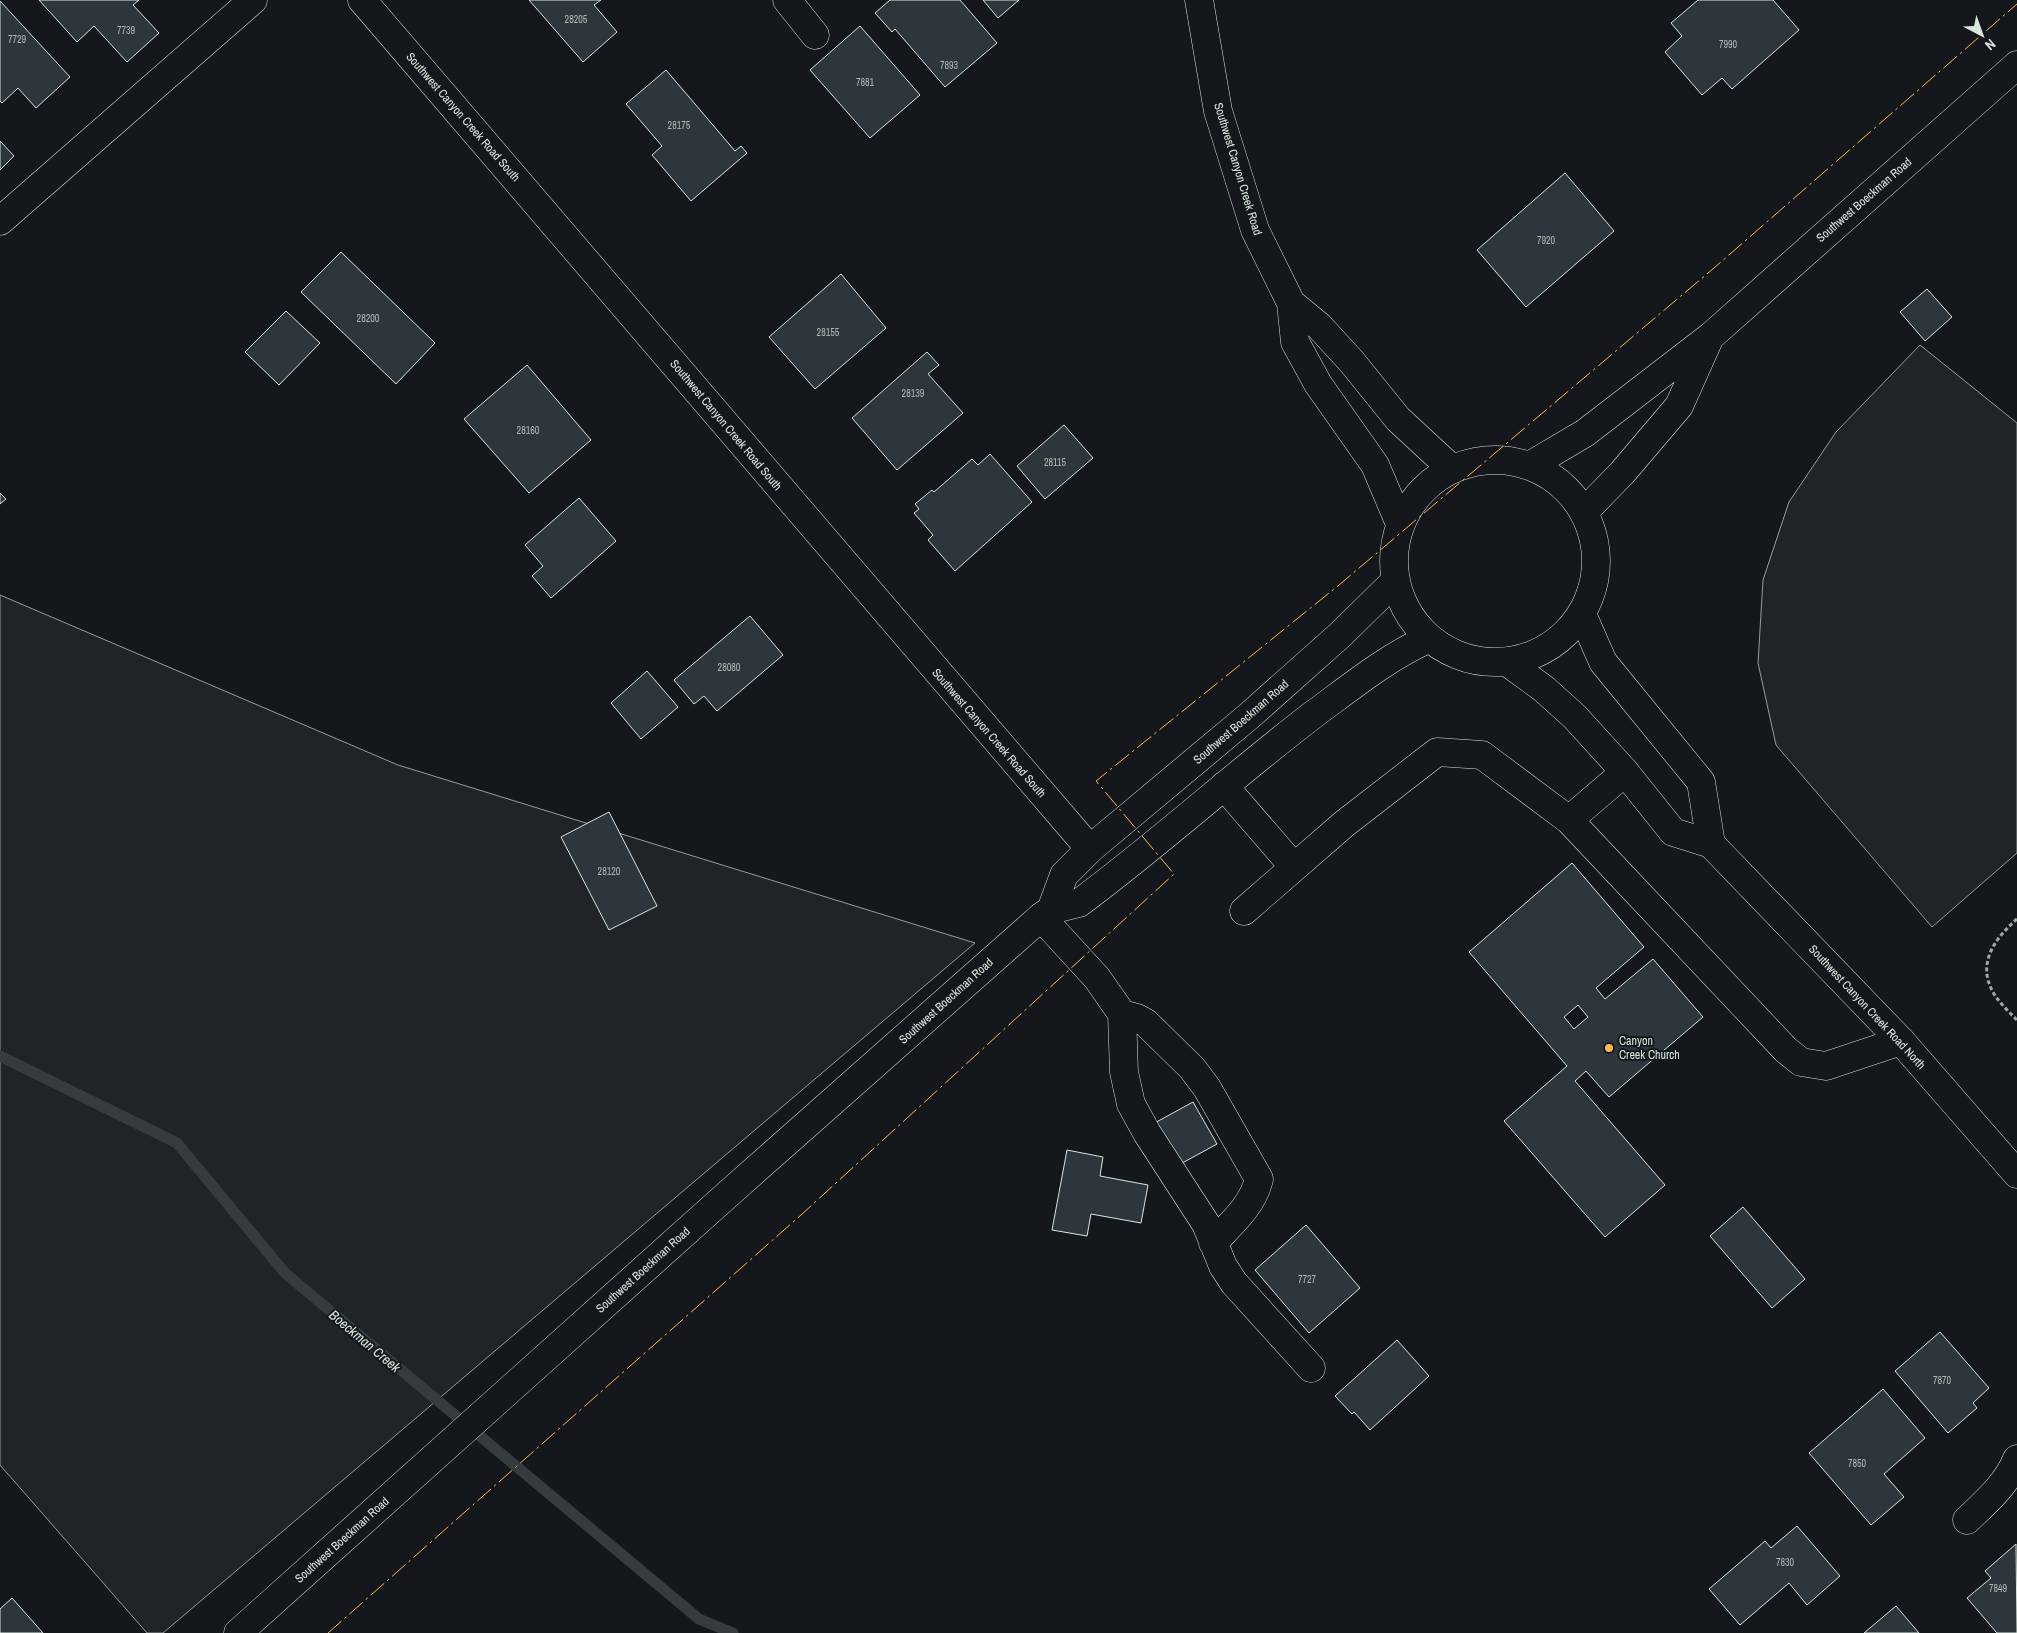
<svg xmlns="http://www.w3.org/2000/svg" width="2017" height="1633" font-family="'Archivo Narrow',sans-serif">
  <style>
    .green { fill: #202428; stroke: #939e99 }
    .lines { fill: none; stroke-linecap: round; stroke-linejoin: round }
    .stream { stroke: #363b3e; stroke-width: 11 }
    .building { fill: #2c363c; stroke: #d8e6dc; fill-rule: evenodd }
    .minor-casing { stroke: #d8e6dc; stroke-width: 29 }
    .major-casing { stroke: #d8e6dc; stroke-width: 29 }
    .path { stroke: #9da8a2; stroke-width: 3; stroke-dasharray: 4 2.5; stroke-linecap: butt }
    .minor { stroke: #14181c; stroke-width: 28 }
    .major { stroke: #14181c; stroke-width: 28 }
    .power { stroke: #ffb74d; stroke-width: 1; stroke-dasharray: 18 4 2.5 4; stroke-linecap: butt }
    .poi-dot { fill: #ffb74d; stroke: #14181c; stroke-width: 2 }
    .labels { text-anchor: middle; dominant-baseline: central; stroke-width: 4; stroke-linejoin: round; paint-order: stroke }
    .number-label { font-size: 10px; fill: #adbab4 }
    .street-label { font-size: 12px; fill: #d8e6dc; stroke: #14181c }
    .poi-label { font-size: 12px; fill: #d8e6dc; stroke: #14181c; text-anchor: start }
    .water-label { font-size: 14px; font-style: italic; fill: #d8e6dc; stroke: #14181c }
  </style>
  <rect width="100%" height="100%" fill="#14181c"/>
  <path class="green" d="M1920 345 2017 423V853L1932 927 1776 745 1758 663 1763 580 1789 502 1836 432Z
    M0 595 398 765 975 943 163 1633H147L0 1465Z"/>
  <g class="lines">
    <path class="stream" d="M0 1056 177 1143 285 1273 699 1619 733 1633"/>
  </g>
  <path class="building" d="M39 0H139L133 5 159 33 127 62 94 26 77 42Z
    M529 0H601L594 5 617 32 583 62Z
    M890 0H960L997 43 945 87 895 29 892 32 875 13Z
    M983 0H1019L998 18Z
    M1698 0H1773L1799 30 1732 89 1722 78 1702 95 1665 52 1682 36 1671 23Z
    M0 1 70 77 36 108 18 88 2 103 0 101Z
    M860 26 920 95 870 138 810 70Z
    M666 70 735 151 741 146 747 153 691 201 652 155 662 146 626 104Z
    M0 141 14 156 0 170Z
    M1565 173 1614 231 1526 307 1477 250Z
    M341 252 435 343 396 384 301 292Z
    M841 274 886 328 815 389 769 337Z
    M1927 289 1952 317 1925 341 1900 312Z
    M286 311 320 343 279 385 245 352Z
    M927 352 939 365 928 374 963 413 897 470 852 418Z
    M527 365 591 440 529 493 464 419Z
    M1064 425 1093 458 1045 499 1017 466Z
    M990 454 1032 502 955 571 928 540 933 535 914 513 919 509 915 504 932 490 934 492 972 459 978 465Z
    M0 493 6 499 0 504Z
    M579 498 616 541 551 598 532 576 543 566 525 545Z
    M750 616 783 655 717 711 704 696 694 704 674 680Z
    M647 671 678 707 641 739 611 703Z
    M609 812 657 906 609 930 561 837Z
    M1572 863 1644 947 1596 988 1605 999 1653 959 1703 1017 1609 1097 1586 1071 1575 1081 1665 1185 1605 1237 1504 1121 1567 1066 1469 952ZM1578 1005 1588 1017 1574 1029 1564 1017Z
    M1193 1102 1217 1144 1175 1167 1151 1125Z
    M1067 1150 1103 1157 1100 1176 1148 1185 1141 1223 1091 1214 1087 1236 1052 1230Z
    M1743 1207 1805 1279 1772 1308 1710 1236Z
    M1306 1225 1360 1288 1309 1333 1255 1270Z
    M1940 1332 1989 1388 1973 1403 1977 1408 1948 1433 1895 1371Z
    M1397 1340 1429 1376 1370 1430 1354 1412 1352 1414 1335 1396Z
    M1883 1389 1925 1438 1884 1474 1904 1497 1871 1525 1809 1453Z
    M1797 1526 1840 1576 1807 1605 1789 1583 1740 1625 1709 1589 1765 1541 1771 1548Z
    M2016 1544 2017 1633H1997L1967 1598 1991 1578 1985 1571Z
    M12 1598 43 1633H0V1609Z
    M1896 1606 1919 1633H1864Z"/>
  <g class="lines">
    <defs>
      <path id="minor" d="M362 0 1090 849
        M787 0 815 35
        M0 221 253 0
        M1224 786 1294 867
        M1569 820 1786 1050 1801 1062 1826 1066 1901 1041
        M1244 911 1344 824 1437 752 1482 755 1569 820 1625 772
        M1041 917 1097 978 1122 1014 1124 1072 1131 1104 1147 1133 1206 1224 1223 1266 1234 1283 1311 1368
        M1122 1014 1137 1018 1146 1023 1192 1068 1207 1088 1259 1179C1253 1205 1232 1223 1213 1243
        M1967 1520C1986 1502 2007 1484 2017 1459"/>
      <path id="major" d="M1199 0 1218 111 1255 230 1291 303 1295 342 1318 384 1375 465 1400 524
        M1291 303 1319 326 1352 362 1398 419 1452 469
        M1394 561a101 101 0 1 1 202 0a101 101 0 1 1-202 0Z
        M1531 465 1585 433 1711 336 2017 65
        M1584 512 1622 473 1679 406 1709 339
        M1582 614 1603 662 1701 782 1711 844
        M1507 662 1544 689 1575 717 1625 772 1673 832 1711 844 1901 1041 2017 1174
        M1051 910 1064 875 1090 849 1249 716 1340 635 1396 580
        M238 1633 737 1186 1041 917 1051 910 1079 903C1160 843 1234 775 1314 714 1351 687 1386 658 1428 639"/>
    </defs>
    <use href="#minor" class="minor-casing"/>
    <use href="#major" class="major-casing"/>
    <path class="path" d="M2017 919C1993 940 1975 966 1996 997 2002 1005 2010 1013 2017 1020"/>
    <use href="#minor" class="minor"/>
    <use href="#major" class="major"/>
    <path class="power" d="M328 1633 801 1215 1174 874 1096 781 1339 585 1714 268 2017 4"/>
  </g>
  <circle class="poi-dot" cx="1609" cy="1048" r="5"/>
  <g class="labels">
    <g class="number-label">
      <text x="576" y="19">28205</text>
      <text x="126" y="30">7739</text>
      <text x="17" y="39">7729</text>
      <text x="1728" y="44">7990</text>
      <text x="949" y="65">7893</text>
      <text x="865" y="82">7881</text>
      <text x="679" y="125">28175</text>
      <text x="1546" y="240">7920</text>
      <text x="368" y="318">28200</text>
      <text x="828" y="332">28155</text>
      <text x="913" y="393">28139</text>
      <text x="528" y="430">28160</text>
      <text x="1055" y="462">28115</text>
      <text x="729" y="667">28080</text>
      <text x="609" y="871">28120</text>
      <text x="1307" y="1279">7727</text>
      <text x="1942" y="1380">7870</text>
      <text x="1857" y="1463">7850</text>
      <text x="1785" y="1562">7830</text>
      <text x="1998" y="1588">7849</text>
    </g>
    <g class="street-label">
      <text transform="translate(463 117) rotate(49)">Southwest Canyon Creek Road South</text>
      <text transform="translate(1238 169) rotate(73)">Southwest Canyon Creek Road</text>
      <text transform="translate(1864 200) rotate(-41)">Southwest Boeckman Road</text>
      <text transform="translate(726 425) rotate(50)">Southwest Canyon Creek Road South</text>
      <text transform="translate(1241 722) rotate(-41)">Southwest Boeckman Road</text>
      <text transform="translate(989 733) rotate(49)">Southwest Canyon Creek Road South</text>
      <text transform="translate(946 1001) rotate(-42)">Southwest Boeckman Road</text>
      <text transform="translate(1867 1007) rotate(47)">Southwest Canyon Creek Road North</text>
      <text transform="translate(643 1270) rotate(-42)">Southwest Boeckman Road</text>
      <text transform="translate(342 1540) rotate(-42)">Southwest Boeckman Road</text>
    </g>
    <g class="poi-label">
      <text x="1619" y="1041">Canyon<tspan x="1619" dy="14">Creek Church</tspan></text>
    </g>
    <g class="water-label">
      <text transform="translate(365 1341) rotate(40)">Boeckman Creek</text>
    </g>
  </g>
  <g transform="translate(1982 35) rotate(139)" stroke="#14181c" stroke-width="4" paint-order="stroke">
  <path d="M0-4L9 19L0 12L-9 19Z" fill="#d8e6dc"/>
  <text y="-8" font-size="14" font-weight="bold" text-anchor="middle" fill="#d8e6dc">N</text>
  </g>
</svg>
